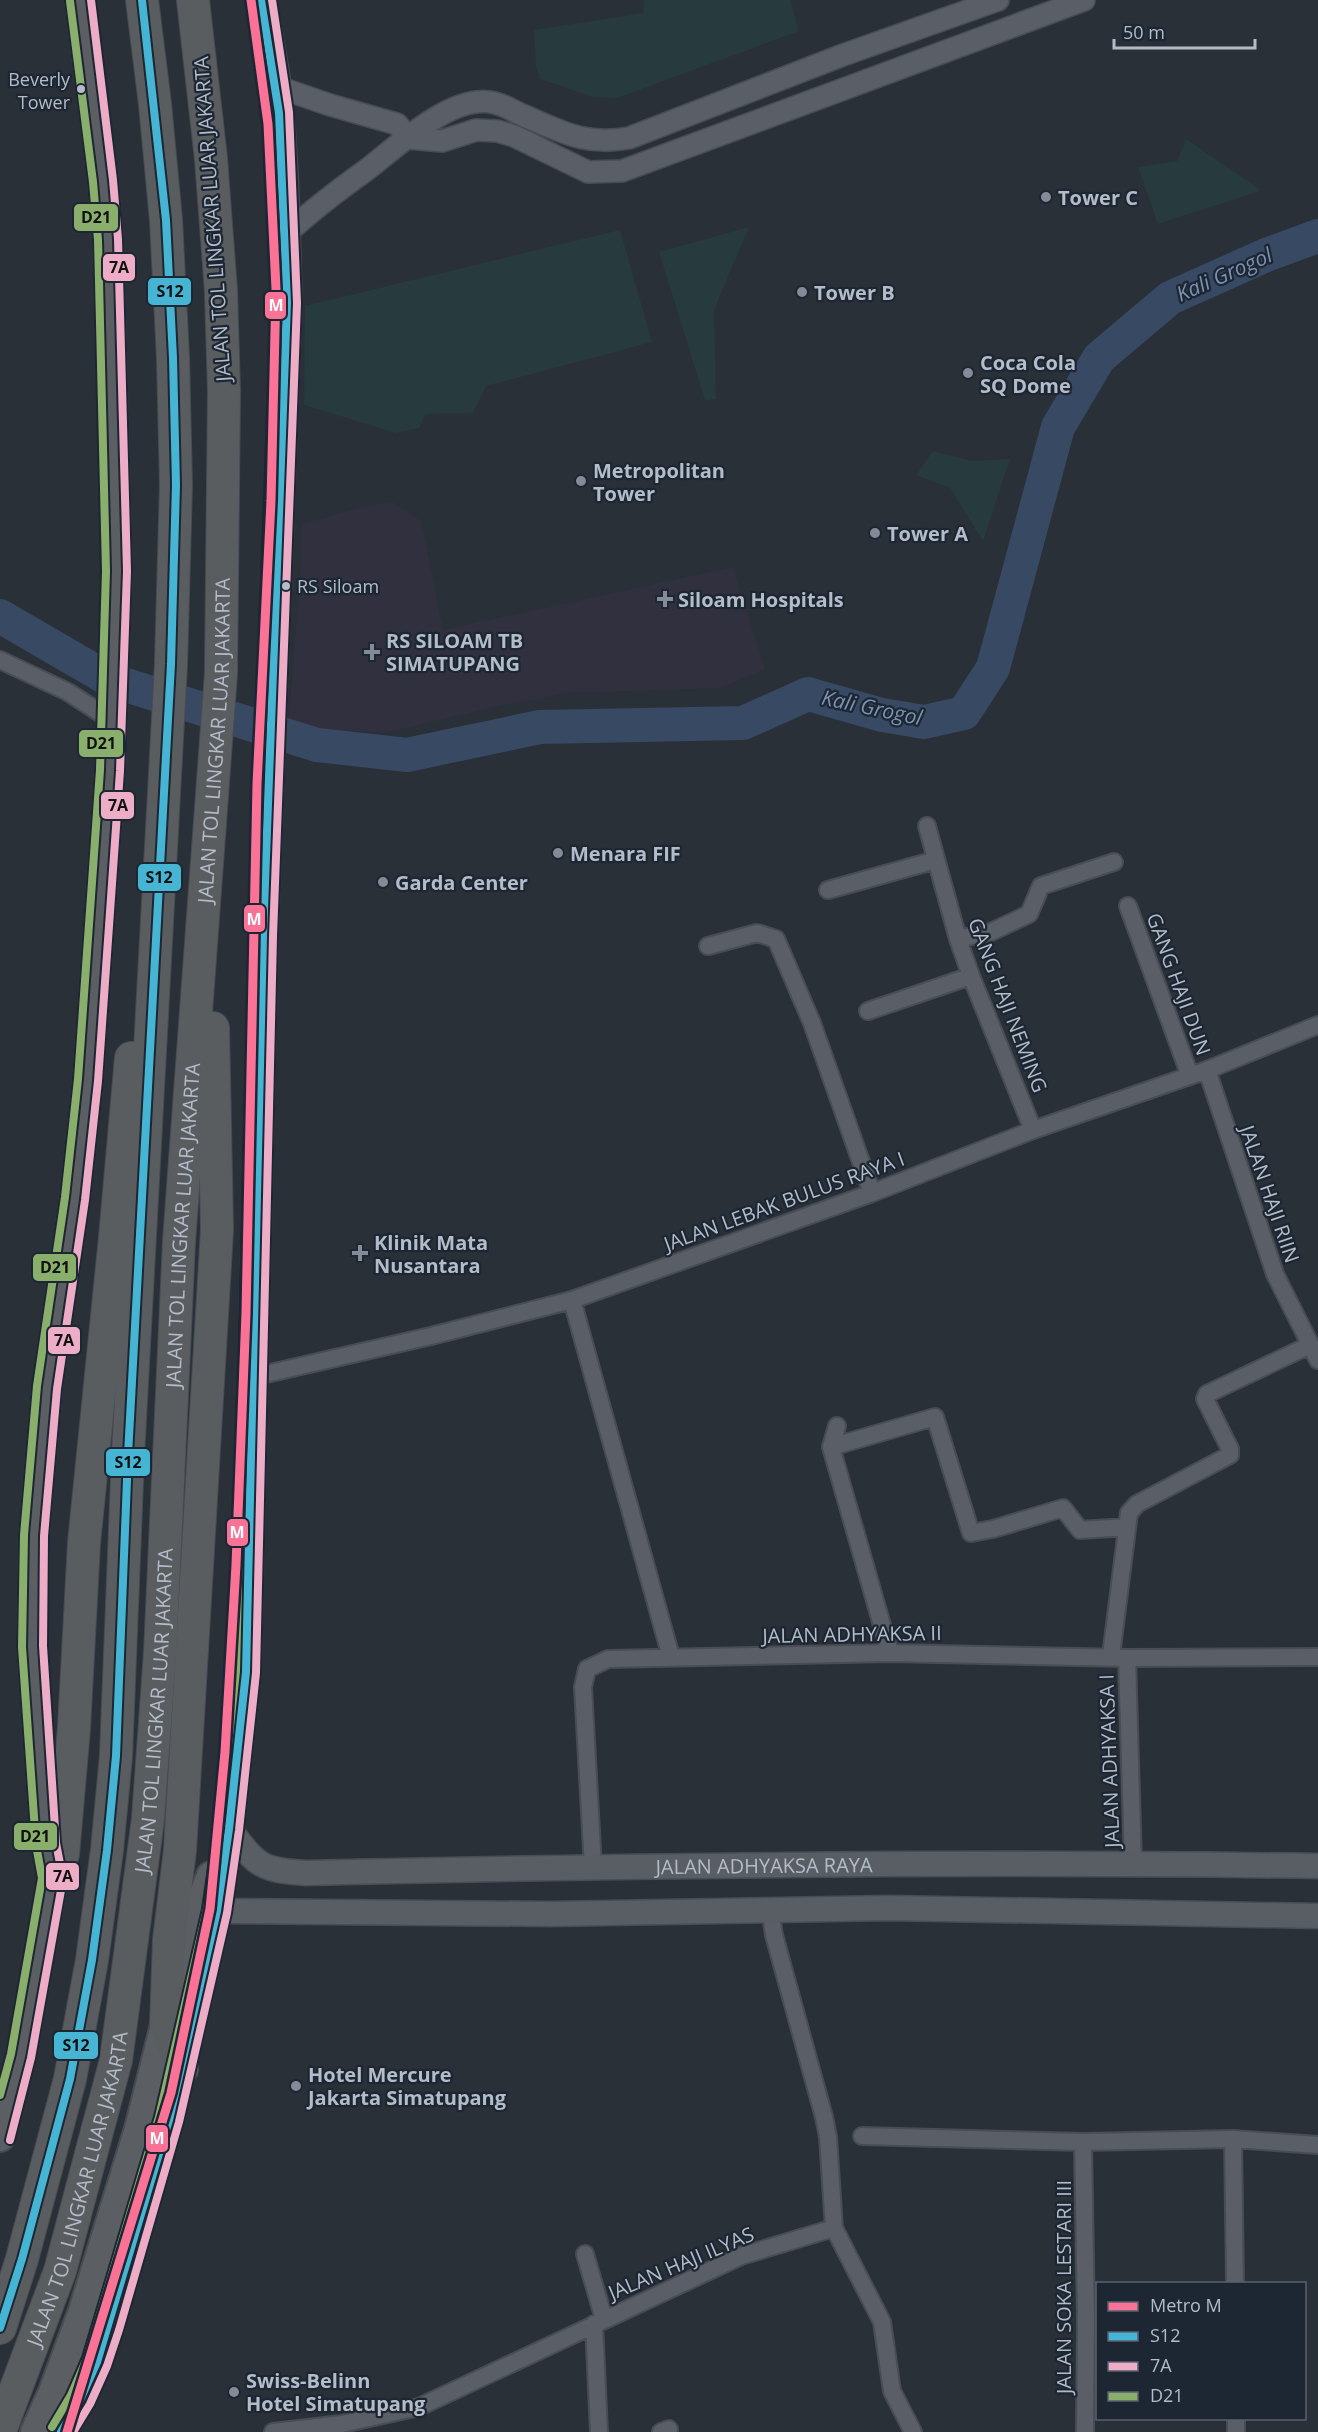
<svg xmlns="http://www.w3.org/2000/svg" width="1318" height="2432" font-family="'Open Sans',sans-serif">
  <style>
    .medical { fill: #31303e }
    .green { fill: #273a3e }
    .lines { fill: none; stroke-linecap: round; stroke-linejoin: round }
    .river { stroke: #384963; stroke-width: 34 }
    .minor-casing { stroke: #484c53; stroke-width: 20 }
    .tertiary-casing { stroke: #484c53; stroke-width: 24 }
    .secondary-casing { stroke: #484c53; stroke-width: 27 }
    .trunk-casing { stroke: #474c53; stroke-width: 32 }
    .motorway-casing { stroke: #474c53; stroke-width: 34 }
    .minor { stroke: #5a5e66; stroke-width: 16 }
    .tertiary { stroke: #5a5e66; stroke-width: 21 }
    .secondary { stroke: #595d64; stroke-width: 24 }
    .trunk { stroke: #5b5f64; stroke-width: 28 }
    .motorway { stroke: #5a5d60; stroke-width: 32 }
    .bus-1-casing { stroke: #1d2633; stroke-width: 12 }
    .bus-2-casing { stroke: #1d2633; stroke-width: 12 }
    .bus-3-casing { stroke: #1d2633; stroke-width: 12 }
    .bus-1 { stroke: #46b5d3; stroke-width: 8 }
    .bus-2 { stroke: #edadc7; stroke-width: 8 }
    .bus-3 { stroke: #8aaf6c; stroke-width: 8 }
    .metro-1-casing { stroke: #1d2633; stroke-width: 14 }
    .metro-1 { stroke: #fa7397; stroke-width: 9 }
    .bus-dot { fill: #b4bcc9; stroke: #1d2633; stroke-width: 2 }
    .poi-dot { fill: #848b96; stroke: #1d2633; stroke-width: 2 }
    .labels { text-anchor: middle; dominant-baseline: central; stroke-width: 4.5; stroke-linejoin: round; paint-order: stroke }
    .bus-label { font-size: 18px; fill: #b4bcc9; stroke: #1d2633; text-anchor: end }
    .poi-label { font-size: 20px; font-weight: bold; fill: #b4bcc9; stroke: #1d2633; text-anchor: start }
    .street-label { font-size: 20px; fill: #b4bcc9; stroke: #1d2633 }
    .water-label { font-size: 21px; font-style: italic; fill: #7c92b1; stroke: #1d2633 }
    .line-badge { stroke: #1d2633; stroke-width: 2 }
    .badge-label { font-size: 16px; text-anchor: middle; font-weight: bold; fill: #fff }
    .pale-badge-label { font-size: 16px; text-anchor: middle; font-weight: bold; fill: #111 }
  </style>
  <rect width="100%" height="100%" fill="#2a3038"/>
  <path class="medical" d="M393 502 421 521 443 630 733 567 765 669 721 688 569 693 498 706 388 732 342 731 288 725 301 565 302 524 362 507Z"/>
  <path class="green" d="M644 0H790L799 31 617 98 593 97 540 79 536 66 534 30 643 13Z
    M1186 139 1255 186 1260 191 1158 224 1138 167 1177 161Z
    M749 227 714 310 716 399 705 400 659 252Z
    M620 230 652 342 486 386 473 413 425 414 419 428 396 433 304 405 305 306Z
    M933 451 971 461 1010 459 983 541 950 488 916 475Z"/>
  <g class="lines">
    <path class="river" d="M0 616 110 680 317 745 407 755 540 727 743 723 808 694 882 715 924 722 964 713 993 668 1058 427 1099 358 1170 298 1266 255 1318 236"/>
    <defs>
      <path id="minor" d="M0 660 68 692 111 720
        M927 826 958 939 971 976 1033 1130
        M828 890 936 860
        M1128 906 1190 1076
        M958 939 991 932 1029 914 1041 886 1114 862
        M708 946 757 933 776 939 812 1023 872 1193
        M868 1011 971 976
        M1207 1070 1275 1274 1318 1360
        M572 1300 671 1657
        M253 1377 431 1336 572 1300 872 1193 1033 1130 1207 1070 1318 1025
        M837 1426 831 1447 890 1653
        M831 1447 935 1417 971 1533 993 1529 1063 1508 1080 1530 1127 1527
        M1111 1656 1129 1513 1137 1504 1230 1455V1449L1205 1399 1207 1394 1310 1345
        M1127 1658 1133 1863
        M593 1867 583 1687 587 1669 608 1659 890 1653 1127 1658 1318 1657
        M770 1909 774 1935 824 2117 828 2137 834 2228 882 2322 892 2391 913 2432
        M862 2136 1083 2142 1233 2139 1318 2145
        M1233 2139 1235 2284
        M1083 2142 1086 2321 1085 2432
        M585 2254 604 2319
        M594 2324 599 2432
        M1236 2418V2432
        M273 2432 342 2424 419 2407 741 2256 834 2228
        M661 2432 669 2429"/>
      <path id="tertiary" d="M275 86 330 105 397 124 408 138 442 141 476 130 497 131 514 136 588 172 622 171 1084 0
        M286 234C311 211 337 191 365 171 396 148 452 92 495 103 504 105 512 110 520 114 561 131 583 146 629 138L843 55 998 0"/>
      <g id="secondary">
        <path id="s1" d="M229 1829C257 1865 259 1870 306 1873 643 1865 981 1861 1318 1866"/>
        <path d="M217 1911 550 1914 889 1908 1318 1916"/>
      </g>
      <path id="trunk" d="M0 2137 21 2056 53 1878 46 1844 32 1646 34 1535 47 1388 75 1198 88 1080 110 771 117 571 108 239 103 181 80 0
        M35 2432 53 2392 83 2311 139 2129 186 1941 211 1876
        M61 2432 80 2400 97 2362 109 2327 169 2120 217 1911 229 1829 246 1672 263 936 287 303C285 230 284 158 276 86 272 57 266 29 261 0"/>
      <g id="motorway">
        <path d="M53 1878 63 1854 74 1728 84 1543 115 1238 131 1058"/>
        <path d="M182 2069 166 2026 169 1940 180 1850 217 1230 213 1028"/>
        <path d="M0 2328 22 2259 70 2079 92 1960 107 1850 116 1756 128 1455 171 664 176 485 173 358 166 220 155 104 142 0"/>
        <path id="s2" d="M0 2431 60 2271 116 2060 148 1819 160 1653 179 1242 221 673 224 392 221 291 211 159 193 0"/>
      </g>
    </defs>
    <use href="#minor" class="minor-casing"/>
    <use href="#tertiary" class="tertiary-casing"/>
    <use href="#secondary" class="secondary-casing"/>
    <use href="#trunk" class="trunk-casing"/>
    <use href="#motorway" class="motorway-casing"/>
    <use href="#minor" class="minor"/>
    <use href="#tertiary" class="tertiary"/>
    <use href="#secondary" class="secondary"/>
    <use href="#trunk" class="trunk"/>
    <use href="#motorway" class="motorway"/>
    <defs>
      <path id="bus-1" d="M0 2328 22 2259 70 2079 92 1960 107 1850 116 1756 128 1455 171 664 176 485 173 358 166 220 142 0
        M61 2432 80 2400 97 2362 169 2120 217 1911 229 1829 246 1672 263 936 287 303 279 113 261 0"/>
      <path id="bus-2" d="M10 2140 31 2058 63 1879 56 1843 43 1646 44 1536 57 1389 85 1200 98 1081 120 771 127 571 118 239 113 180 91 0
        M73 2432 90 2404 107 2366 119 2330 179 2122 227 1913 239 1830 256 1673 273 936 297 303 289 112 272 0"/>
      <path id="bus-3" d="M0 2095 11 2054 42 1878 36 1845 22 1647 24 1535 37 1386 65 1197 78 1079 100 770 106 571 98 240 93 182 70 1
        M52 2427 71 2395 87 2358 159 2117 207 1909 219 1828 236 1671 253 936 276 303 268 114 251 2"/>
    </defs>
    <use href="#bus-1" class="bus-1-casing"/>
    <use href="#bus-2" class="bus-2-casing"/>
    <use href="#bus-3" class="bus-3-casing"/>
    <use href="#bus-1" class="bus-1"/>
    <use href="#bus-2" class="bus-2"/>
    <use href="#bus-3" class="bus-3"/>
    <defs>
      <path id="metro-1" d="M67 2432 171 2093 210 1909 225 1752 236 1565 246 1313 257 784 271 501 276 289 268 124 251 0"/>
    </defs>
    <use href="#metro-1" class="metro-1-casing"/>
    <use href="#metro-1" class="metro-1"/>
  </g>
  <g class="bus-dot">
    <circle cx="81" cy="89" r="5"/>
    <circle cx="286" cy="586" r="5"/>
  </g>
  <g class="poi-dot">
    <circle cx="1046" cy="197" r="6"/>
    <circle cx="802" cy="292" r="6"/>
    <circle cx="968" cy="373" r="6"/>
    <circle cx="581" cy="481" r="6"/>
    <circle cx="875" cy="533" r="6"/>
    <path d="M662 590h6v6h6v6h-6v6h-6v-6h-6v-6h6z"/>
    <path d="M369 643h6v6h6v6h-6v6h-6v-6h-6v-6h6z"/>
    <circle cx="558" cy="853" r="6"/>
    <circle cx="383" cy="882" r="6"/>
    <path d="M357 1244h6v6h6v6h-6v6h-6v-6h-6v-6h6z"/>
    <circle cx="296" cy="2086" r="6"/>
    <circle cx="234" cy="2392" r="6"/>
  </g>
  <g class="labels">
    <g class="bus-label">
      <text x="70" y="79">Beverly<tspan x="70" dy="23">Tower</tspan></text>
      <text x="297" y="586" text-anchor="start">RS Siloam</text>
    </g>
    <g class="poi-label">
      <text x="1058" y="197">Tower C</text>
      <text x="814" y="292">Tower B</text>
      <text x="980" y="362">Coca Cola<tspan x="980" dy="23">SQ Dome</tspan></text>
      <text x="593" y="470">Metropolitan<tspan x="593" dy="23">Tower</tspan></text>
      <text x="887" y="533">Tower A</text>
      <text x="678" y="599">Siloam Hospitals</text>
      <text x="386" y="640">RS SILOAM TB<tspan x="386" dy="23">SIMATUPANG</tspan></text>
      <text x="570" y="853">Menara FIF</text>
      <text x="395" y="882">Garda Center</text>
      <text x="374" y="1242">Klinik Mata<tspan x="374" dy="23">Nusantara</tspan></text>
      <text x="308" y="2074">Hotel Mercure<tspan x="308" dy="23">Jakarta Simatupang</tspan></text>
      <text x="246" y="2380">Swiss-Belinn<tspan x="246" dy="23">Hotel Simatupang</tspan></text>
    </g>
    <g class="street-label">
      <text transform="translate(212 219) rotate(-94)">JALAN TOL LINGKAR LUAR JAKARTA</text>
      <text stroke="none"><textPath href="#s2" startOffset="1713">JALAN TOL LINGKAR LUAR JAKARTA</textPath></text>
      <text transform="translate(1179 984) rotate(70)">GANG HAJI DUN</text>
      <text transform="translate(1008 1005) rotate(69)">GANG HAJI NEMING</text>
      <text transform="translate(1270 1194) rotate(71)">JALAN HAJI RIIN</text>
      <text transform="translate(784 1201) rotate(-20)">JALAN LEBAK BULUS RAYA I</text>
      <text stroke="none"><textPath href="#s2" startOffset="1227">JALAN TOL LINGKAR LUAR JAKARTA</textPath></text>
      <text transform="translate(852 1634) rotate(-1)">JALAN ADHYAKSA II</text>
      <text stroke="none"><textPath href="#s2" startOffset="741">JALAN TOL LINGKAR LUAR JAKARTA</textPath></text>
      <text transform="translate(1109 1761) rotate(-92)">JALAN ADHYAKSA I</text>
      <text stroke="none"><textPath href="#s1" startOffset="552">JALAN ADHYAKSA RAYA</textPath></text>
      <text stroke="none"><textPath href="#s2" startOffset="255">JALAN TOL LINGKAR LUAR JAKARTA</textPath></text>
      <text transform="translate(681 2263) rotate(-23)">JALAN HAJI ILYAS</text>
      <text transform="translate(1063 2287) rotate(-90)">JALAN SOKA LESTARI III</text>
    </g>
    <g class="water-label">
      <text transform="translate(1224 274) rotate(-24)">Kali Grogol</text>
      <text transform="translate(872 707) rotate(12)">Kali Grogol</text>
    </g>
  </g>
  <g class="line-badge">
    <rect x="73" y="203" width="46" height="29" rx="6" fill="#8aaf6c"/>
    <rect x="102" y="253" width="34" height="29" rx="6" fill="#edadc7"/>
    <rect x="147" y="277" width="45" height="29" rx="6" fill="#46b5d3"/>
    <rect x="264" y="291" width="23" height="29" rx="6" fill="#fa7397"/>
    <rect x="78" y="729" width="46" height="29" rx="6" fill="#8aaf6c"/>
    <rect x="100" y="791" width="35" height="29" rx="6" fill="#edadc7"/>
    <rect x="137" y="863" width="45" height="29" rx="6" fill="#46b5d3"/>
    <rect x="243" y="904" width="23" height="29" rx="6" fill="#fa7397"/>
    <rect x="32" y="1253" width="45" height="29" rx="6" fill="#8aaf6c"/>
    <rect x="47" y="1326" width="34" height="29" rx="6" fill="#edadc7"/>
    <rect x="105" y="1448" width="46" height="29" rx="6" fill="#46b5d3"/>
    <rect x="226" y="1518" width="23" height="29" rx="6" fill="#fa7397"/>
    <rect x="13" y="1822" width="45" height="29" rx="6" fill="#8aaf6c"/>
    <rect x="45" y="1862" width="35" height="29" rx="6" fill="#edadc7"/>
    <rect x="53" y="2031" width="46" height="29" rx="6" fill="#46b5d3"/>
    <rect x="145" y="2124" width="24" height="29" rx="6" fill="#fa7397"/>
  </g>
  <g class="badge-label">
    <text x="276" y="311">M</text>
    <text x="254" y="925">M</text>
    <text x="237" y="1538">M</text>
    <text x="157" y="2144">M</text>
  </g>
  <g class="pale-badge-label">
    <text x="96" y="223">D21</text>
    <text x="119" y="273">7A</text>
    <text x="170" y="297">S12</text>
    <text x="101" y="749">D21</text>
    <text x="118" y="811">7A</text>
    <text x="159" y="883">S12</text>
    <text x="55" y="1273">D21</text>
    <text x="64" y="1346">7A</text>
    <text x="128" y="1468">S12</text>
    <text x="35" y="1842">D21</text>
    <text x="63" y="1882">7A</text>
    <text x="76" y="2051">S12</text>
  </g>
  <rect x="1096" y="2282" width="210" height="138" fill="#1d2633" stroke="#59626f" stroke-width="1.5"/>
  <rect x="1108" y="2302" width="30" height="9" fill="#fa7397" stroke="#59626f" stroke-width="1.5"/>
  <text x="1150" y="2312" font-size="18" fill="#b4bcc9">Metro M</text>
  <rect x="1108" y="2332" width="30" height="9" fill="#46b5d3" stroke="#59626f" stroke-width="1.5"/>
  <text x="1150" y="2342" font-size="18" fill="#b4bcc9">S12</text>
  <rect x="1108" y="2362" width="30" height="9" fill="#edadc7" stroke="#59626f" stroke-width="1.5"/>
  <text x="1150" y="2372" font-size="18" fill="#b4bcc9">7A</text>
  <rect x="1108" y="2392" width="30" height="9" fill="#8aaf6c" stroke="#59626f" stroke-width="1.5"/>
  <text x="1150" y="2402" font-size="18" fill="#b4bcc9">D21</text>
  <path d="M1114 39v9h141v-9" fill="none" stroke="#b4bcc9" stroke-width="3"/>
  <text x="1123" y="39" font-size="18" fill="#b4bcc9" stroke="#1d2633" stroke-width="4.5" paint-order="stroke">50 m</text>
</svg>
